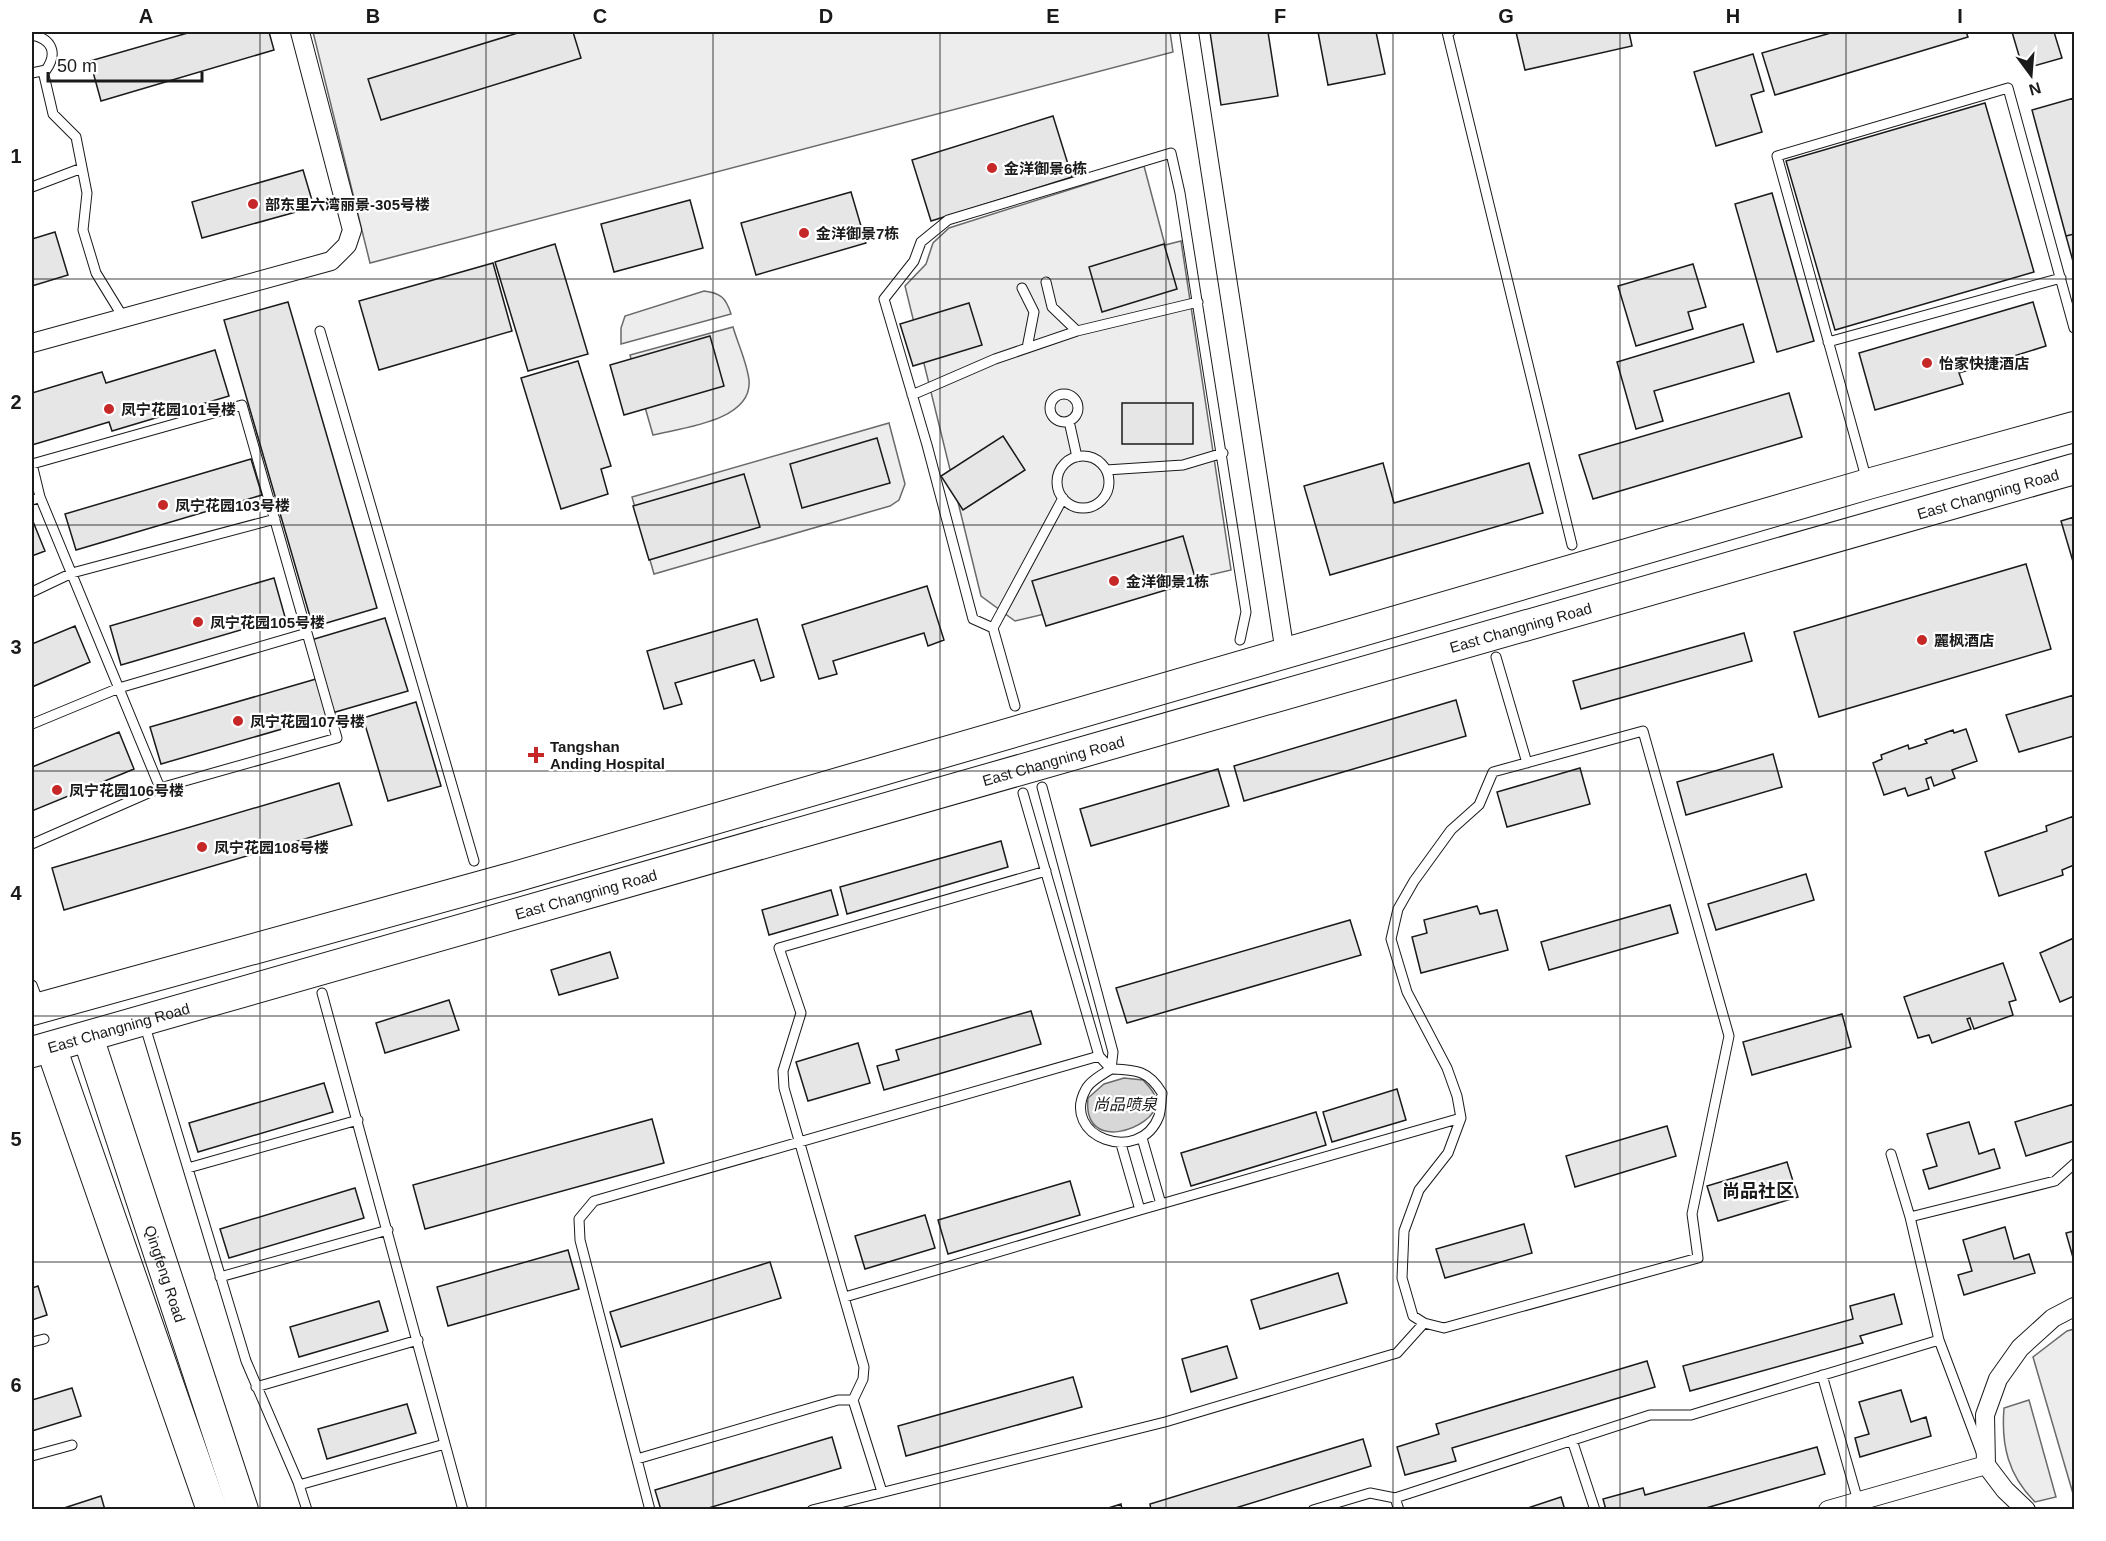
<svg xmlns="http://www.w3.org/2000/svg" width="2106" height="1541" font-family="Helvetica,'Noto Sans SC',sans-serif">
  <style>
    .green { fill: #ededed; stroke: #6a6a6a; stroke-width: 1.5 }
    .water { fill: #d7d7d7; stroke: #6a6a6a; stroke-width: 1.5 }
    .building { fill: #e6e6e6; stroke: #1a1a1a; stroke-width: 1.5 }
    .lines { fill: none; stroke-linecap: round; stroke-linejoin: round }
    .lane-casing { stroke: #1a1a1a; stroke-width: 11 }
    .street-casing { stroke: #1a1a1a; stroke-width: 20 }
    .primary-casing { stroke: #1a1a1a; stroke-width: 32 }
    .lane { stroke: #fff; stroke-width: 9 }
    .street { stroke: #fff; stroke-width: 18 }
    .primary { stroke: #fff; stroke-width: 30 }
    .grid { fill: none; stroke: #1a1a1a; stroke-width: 1.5; stroke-opacity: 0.55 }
    .poi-dot { fill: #c62828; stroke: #fff; stroke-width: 2 }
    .labels { text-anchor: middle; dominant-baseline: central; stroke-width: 4.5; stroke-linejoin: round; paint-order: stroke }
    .poi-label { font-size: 15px; font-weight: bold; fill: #1a1a1a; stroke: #fff; text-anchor: start }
    .street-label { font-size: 15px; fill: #1a1a1a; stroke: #fff }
    .water-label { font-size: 16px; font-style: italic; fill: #1a1a1a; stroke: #fff }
    .quarter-label { font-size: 18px; font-weight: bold; fill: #1a1a1a; stroke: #fff }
    .neatline { fill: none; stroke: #1a1a1a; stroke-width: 2 }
    .grid-label { font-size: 20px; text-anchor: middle; font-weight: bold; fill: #1a1a1a }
  </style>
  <rect width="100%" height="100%" fill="#fff"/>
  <path class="green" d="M313 32H1170L1173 52 370 263Z
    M1144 166 1165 245 1181 241 1231 570 1015 621 981 596 905 286 926 264 933 243 949 228Z
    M704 291C721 293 726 298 731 314L621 344V328L625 316Z
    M733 327C738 344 747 363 749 380 753 421 681 428 653 435L630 355Z
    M889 423 905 484 899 500 890 506 654 574 632 497Z
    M2074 1329V1497L2033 1357 2067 1331Z
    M2029 1400 2056 1497 2035 1502C2008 1475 2001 1445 2004 1408Z"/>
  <path class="water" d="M1124 1078 1143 1080C1149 1087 1157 1094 1156 1104 1155 1128 1082 1155 1088 1098L1104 1084Z"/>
  <path class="building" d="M191 32H269L274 50 101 101 90 61Z
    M521 32H573L581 58 381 120 368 79Z
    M1210 32H1268L1278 96 1221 105Z
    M1318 32H1376L1385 74 1328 85Z
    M1516 32H1629L1632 46 1525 70Z
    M1834 32H1966L1968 37 1775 95 1762 53Z
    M2012 32H2054L2062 58 2023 69Z
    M1753 54 1764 91 1751 95 1762 132 1716 146 1694 72Z
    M2074 98V234L2066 236 2032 110Z
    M1985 103 2034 272 1835 330 1786 161Z
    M1053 116 1072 177 931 221 912 160Z
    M303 170 314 207 202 238 192 202Z
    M851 192 866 243 756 275 741 223Z
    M1772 193 1814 341 1777 352 1735 204Z
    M690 200 703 248 614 272 601 224Z
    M55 232 68 275 32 286V239Z
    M2074 234V265L2066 236Z
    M555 244 588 354 528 371 495 262Z
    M1164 244 1177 289 1102 312 1089 267Z
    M493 263 512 331 379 370 359 301Z
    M1693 264 1706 307 1688 312 1693 329 1636 346 1618 286Z
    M288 302 377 608 313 627 224 320Z
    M2033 302 2046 346 1959 373 1963 384 1875 410 1859 353Z
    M969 303 982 345 913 366 900 324Z
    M1743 324 1754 362 1654 391 1663 421 1636 429 1617 362Z
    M710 336 724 386 624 415 610 365Z
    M215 350 229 396 112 431 109 422 32 445V393L102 372 106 383Z
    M578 361 611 466 601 469 608 494 561 509 521 378Z
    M1789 393 1802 437 1593 499 1579 455Z
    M1122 403H1193V444H1122Z
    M1003 436 1025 470 963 510 941 476Z
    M877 438 890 483 802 508 790 464Z
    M251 459 262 495 76 550 65 514Z
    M1383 463 1394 503 1529 463 1543 513 1330 575 1304 486Z
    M744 474 760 527 649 560 633 506Z
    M2074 517V565L2061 521Z
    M32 519 45 551 32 556Z
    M1183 536 1196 581 1046 626 1032 581Z
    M2026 564 2051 649 1819 717 1794 632Z
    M274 578 285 617 121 665 110 626Z
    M927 586 944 640 928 646 924 633 833 661 837 674 819 679 802 625Z
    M385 618 408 691 332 713 311 640Z
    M757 619 774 677 761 681 754 660 675 683 682 704 664 709 647 651Z
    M75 626 90 662 32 687V644Z
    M1744 633 1752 661 1581 709 1573 681Z
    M316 679 327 716 161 764 150 727Z
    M2074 695V736L2019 752 2006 715Z
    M1456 700 1466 736 1244 801 1234 766Z
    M416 702 441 786 388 801 363 718Z
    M1966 729 1977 761 1952 770 1955 778 1934 786 1931 777 1926 779 1929 789 1908 796 1905 788 1884 795 1873 763 1882 759 1881 755 1908 745 1909 749 1927 743 1925 740 1953 730 1954 733Z
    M119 732 134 769 32 811V767Z
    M1773 754 1782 787 1686 815 1677 782Z
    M1580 768 1590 804 1507 827 1497 792Z
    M1218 769 1229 806 1091 846 1080 809Z
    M339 783 352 825 64 910 52 868Z
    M2074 816V865L2062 870 2063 875 1999 896 1985 852 2047 831 2046 826Z
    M1001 841 1008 867 847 914 840 887Z
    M1806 874 1814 900 1716 930 1708 904Z
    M831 890 838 915 769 935 762 910Z
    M1670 905 1678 933 1549 970 1541 942Z
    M1477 906 1480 914 1497 910 1508 950 1421 973 1412 937 1427 933 1424 920Z
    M1350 920 1361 955 1127 1023 1116 988Z
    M2074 938V996L2060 1002 2040 953Z
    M610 952 618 978 559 995 551 970Z
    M2003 963 2016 1000 2009 1002 2013 1015 1974 1029 1970 1018 1967 1019 1971 1029 1932 1043 1929 1035 1918 1038 1904 997Z
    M449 1000 459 1030 385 1053 376 1023Z
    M1031 1011 1041 1044 884 1090 877 1066 899 1060 896 1050Z
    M1842 1014 1851 1047 1752 1075 1743 1042Z
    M858 1043 870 1083 808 1101 796 1062Z
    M324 1083 333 1112 198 1152 189 1123Z
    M1397 1089 1406 1120 1332 1142 1323 1112Z
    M2074 1104V1141L2026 1156 2015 1122Z
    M1316 1112 1326 1145 1191 1186 1181 1153Z
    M652 1119 664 1163 425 1229 413 1185Z
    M1969 1122 1979 1154 1994 1149 2000 1168 1929 1189 1923 1170 1937 1166 1927 1134Z
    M1667 1126 1676 1156 1575 1187 1566 1156Z
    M1787 1162 1798 1197 1718 1221 1707 1186Z
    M1070 1181 1080 1215 948 1254 938 1220Z
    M355 1188 364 1218 229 1258 220 1229Z
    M925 1215 935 1248 865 1269 855 1236Z
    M1524 1224 1532 1253 1445 1278 1436 1249Z
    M2005 1227 2014 1259 2029 1254 2035 1273 1964 1295 1958 1275 1972 1271 1963 1240Z
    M2074 1231V1261L2066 1233Z
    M568 1250 579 1289 448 1326 437 1287Z
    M770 1262 781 1298 621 1347 610 1312Z
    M1338 1273 1347 1303 1260 1329 1251 1300Z
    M38 1286 47 1315 32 1320V1288Z
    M1894 1294 1902 1324 1860 1336 1863 1343 1690 1391 1683 1366 1853 1319 1850 1306Z
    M379 1301 388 1331 299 1357 290 1327Z
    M1227 1346 1237 1378 1191 1392 1182 1359Z
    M1647 1361 1655 1387 1452 1448 1456 1461 1405 1475 1397 1447 1439 1434 1436 1424Z
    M1073 1377 1082 1407 906 1456 898 1426Z
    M72 1388 81 1416 32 1431V1400Z
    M1901 1390 1911 1422 1926 1417 1931 1436 1860 1457 1855 1438 1869 1434 1859 1402Z
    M407 1404 416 1433 327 1459 318 1429Z
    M832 1437 841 1468 702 1510H661L655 1490Z
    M1363 1439 1371 1466 1229 1510H1151L1150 1504Z
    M1817 1447 1825 1474 1699 1510H1606L1603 1499 1643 1488 1645 1495Z
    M101 1496 105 1510H58Z
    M1561 1497 1565 1510H1522Z
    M1121 1504 1122 1510H1102Z"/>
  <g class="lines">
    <defs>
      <path id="lane" d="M1450 32H1447L1572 545
        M32 35C52 39 58 53 46 70L32 73
        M43 71 53 114 76 137 87 193 83 230 96 273 123 317
        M32 187 82 168
        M1046 282 1052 307 1077 331
        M1022 288 1034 312 1027 348
        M320 331 474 861
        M1828 342 2061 278
        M1050 408a14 14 0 1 1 28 0a14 14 0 1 1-28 0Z
        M912 395 995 359 1077 331 1198 302
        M1069 421 1077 457
        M1057 482a26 26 0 1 1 52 0a26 26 0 1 1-52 0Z
        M32 464 242 405 337 738 160 788
        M32 464 40 497
        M1106 470 1183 465 1223 453
        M1867 481 1777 156 2008 88 2074 328
        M32 500 40 497 160 788 32 844
        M32 592 72 573 275 519
        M993 628 1063 498
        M1496 657 1527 763
        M1015 706 993 628 973 619 927 445 884 299 914 261 921 242 948 220 1171 153 1180 193 1246 612 1240 640
        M32 724 119 688 307 633
        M1643 731 1729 1036 1692 1214 1698 1258 1444 1328 1424 1323 1413 1316 1402 1278 1404 1231 1419 1190 1448 1153 1461 1118 1457 1096 1447 1068 1407 992 1391 939 1398 909 1414 881 1451 830 1479 805 1493 772Z
        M1042 787 1113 1052 1111 1069 1099 1056
        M32 985 39 1003
        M322 993 463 1510
        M144 1023 246 1361 298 1482 307 1510
        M1111 1069C1136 1070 1148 1070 1162 1093 1161 1100 1161 1109 1159 1116 1140 1166 1059 1137 1086 1089 1090 1081 1103 1074 1111 1069Z
        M1121 1144 1140 1210 1161 1204 1142 1138
        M1891 1154 1910 1217 1939 1340 1981 1452
        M188 1168 358 1120
        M1161 1204 1461 1118
        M1910 1217 2055 1181 2074 1164
        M220 1277 388 1230
        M845 1297 1140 1210
        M32 1342 44 1339
        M1822 1375 1858 1501
        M256 1387 418 1340
        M1572 1440 1595 1510
        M32 1456 72 1445
        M637 1459 838 1400H853
        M299 1485 445 1444
        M882 1492 853 1400 863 1379 864 1367 784 1088 783 1071 801 1013 779 948 1046 871
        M1395 1498 1399 1510
        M650 1510 580 1240 579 1219 594 1201 1099 1056 1023 793
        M812 1510 1165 1422 1397 1353 1424 1323
        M1313 1510 1370 1493 1395 1498 1650 1415H1691L1939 1340"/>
      <path id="street" d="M1189 32 1285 653
        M32 343 331 261 347 245 352 230 300 32
        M1828 1510 1986 1465
        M2026 1510 2005 1490 1986 1465 1985 1415 1998 1379 2020 1348 2053 1318 2074 1307"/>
      <g id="primary">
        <path d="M32 1010 511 878 1868 484 2074 427"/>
        <path id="s1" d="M88 1037 243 1510"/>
        <path d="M51 1047 212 1510"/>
        <path id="s2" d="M32 1052 2074 469"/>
      </g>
    </defs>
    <use href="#lane" class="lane-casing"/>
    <use href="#street" class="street-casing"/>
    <use href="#primary" class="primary-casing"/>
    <use href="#lane" class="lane"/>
    <use href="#street" class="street"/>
    <use href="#primary" class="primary"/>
  </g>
  <path class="grid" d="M260 32V1510M486 32V1510M713 32V1510M940 32V1510M1166 32V1510M1393 32V1510M1620 32V1510M1846 32V1510M32 279H2074M32 525H2074M32 771H2074M32 1016H2074M32 1262H2074"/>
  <g class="poi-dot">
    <circle cx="992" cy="168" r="6"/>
    <circle cx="253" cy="204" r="6"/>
    <circle cx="804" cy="233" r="6"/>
    <circle cx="1927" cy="363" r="6"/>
    <circle cx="109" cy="409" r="6"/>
    <circle cx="163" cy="505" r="6"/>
    <circle cx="1114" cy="581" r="6"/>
    <circle cx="198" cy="622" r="6"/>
    <circle cx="1922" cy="640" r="6"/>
    <circle cx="238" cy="721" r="6"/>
    <path d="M533 746h6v6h6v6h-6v6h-6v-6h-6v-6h6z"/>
    <circle cx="57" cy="790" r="6"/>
    <circle cx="202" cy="847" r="6"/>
  </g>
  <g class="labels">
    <g class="poi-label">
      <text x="1004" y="168">金洋御景6栋</text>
      <text x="265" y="204">部东里六湾丽景-305号楼</text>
      <text x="816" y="233">金洋御景7栋</text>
      <text x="1939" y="363">怡家快捷酒店</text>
      <text x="121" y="409">凤宁花园101号楼</text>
      <text x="175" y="505">凤宁花园103号楼</text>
      <text x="1126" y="581">金洋御景1栋</text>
      <text x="210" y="622">凤宁花园105号楼</text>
      <text x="1934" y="640">麗枫酒店</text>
      <text x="250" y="721">凤宁花园107号楼</text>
      <text x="550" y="746">Tangshan<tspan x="550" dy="17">Anding Hospital</tspan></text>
      <text x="69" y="790">凤宁花园106号楼</text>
      <text x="214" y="847">凤宁花园108号楼</text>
    </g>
    <g class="street-label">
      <text stroke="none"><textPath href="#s2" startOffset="2034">East Changning Road</textPath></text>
      <text stroke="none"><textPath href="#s2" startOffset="1548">East Changning Road</textPath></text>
      <text stroke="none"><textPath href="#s2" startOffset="1062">East Changning Road</textPath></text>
      <text stroke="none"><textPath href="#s2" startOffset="576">East Changning Road</textPath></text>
      <text stroke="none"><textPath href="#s2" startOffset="90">East Changning Road</textPath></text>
      <text stroke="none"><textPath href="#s1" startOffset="249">Qingfeng Road</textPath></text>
    </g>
    <g class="water-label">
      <text x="1125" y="1104">尚品喷泉</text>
    </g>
    <g class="quarter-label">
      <text x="1758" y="1191">尚品社区</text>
    </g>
  </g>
  <rect width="2106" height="1541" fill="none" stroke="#ffffff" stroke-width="66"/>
  <g transform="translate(2031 75) rotate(164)" stroke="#ffffff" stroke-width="4.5" paint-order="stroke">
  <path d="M0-4.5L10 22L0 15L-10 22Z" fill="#1a1a1a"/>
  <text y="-9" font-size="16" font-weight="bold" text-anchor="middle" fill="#1a1a1a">N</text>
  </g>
  <path d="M48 72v9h154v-9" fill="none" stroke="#1a1a1a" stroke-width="3"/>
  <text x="57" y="72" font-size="18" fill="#1a1a1a" stroke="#ffffff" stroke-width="4.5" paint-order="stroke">50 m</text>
  <rect x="33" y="33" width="2040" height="1475" class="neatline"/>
  <g class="grid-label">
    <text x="146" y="23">A</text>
    <text x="373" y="23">B</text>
    <text x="600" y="23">C</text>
    <text x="826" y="23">D</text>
    <text x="1053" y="23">E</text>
    <text x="1280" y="23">F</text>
    <text x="1506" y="23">G</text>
    <text x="1733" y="23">H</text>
    <text x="1960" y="23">I</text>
    <text x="16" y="163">1</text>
    <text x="16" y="409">2</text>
    <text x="16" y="654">3</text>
    <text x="16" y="900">4</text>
    <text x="16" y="1146">5</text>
    <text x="16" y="1392">6</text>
  </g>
</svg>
